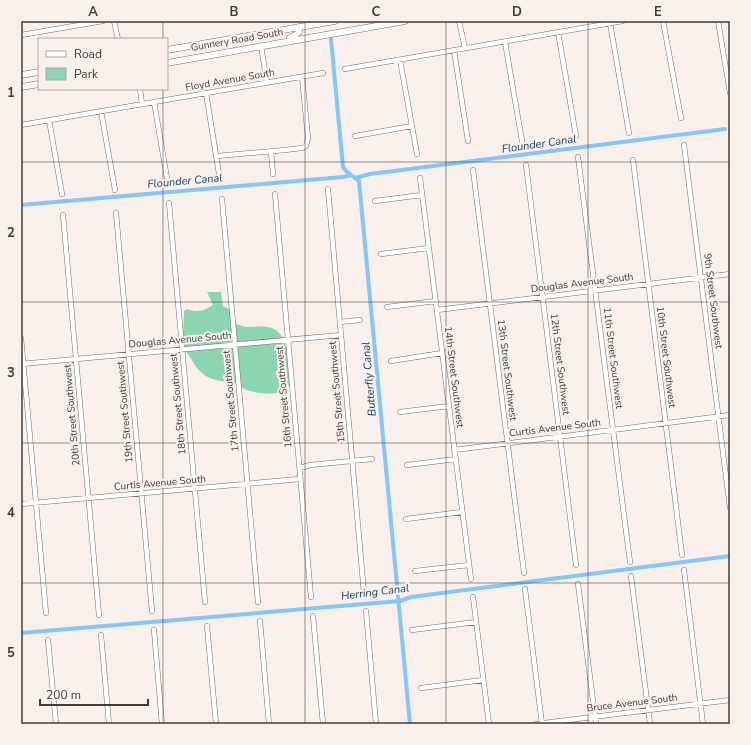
<svg xmlns="http://www.w3.org/2000/svg" width="751" height="745" font-family="'Nunito Sans',sans-serif">
  <style>
    .green { fill: #8dd5b0 }
    .lines { fill: none; stroke-linecap: round; stroke-linejoin: round }
    .canal { stroke: #84c6fb; stroke-width: 4 }
    .street-casing { stroke: #736c68; stroke-width: 5.5 }
    .secondary-casing { stroke: #736c68; stroke-width: 7 }
    .street { stroke: #fff; stroke-width: 4.5 }
    .secondary { stroke: #fff; stroke-width: 6 }
    .grid { fill: none; stroke: #3f3c3a; stroke-width: 1; stroke-opacity: 0.55 }
    .labels { text-anchor: middle; dominant-baseline: central; stroke-width: 4; stroke-linejoin: round; paint-order: stroke }
    .street-label { font-size: 10px; fill: #3f3c3a; stroke: #f9f0ec }
    .water-label { font-size: 11px; font-style: italic; fill: #134467; stroke: #f9f0ec }
    .neatline { fill: none; stroke: #3f3c3a; stroke-width: 1.5 }
    .grid-label { font-size: 13px; text-anchor: middle; font-weight: bold; fill: #3f3c3a }
  </style>
  <rect width="100%" height="100%" fill="#f9f0ec"/>
  <path class="green" d="M207 292H221L223 306 229 309C235 347 277 305 286 348 287 356 292 375 290 382 287 398 258 394 247 390 243 389 240 385 236 384 224 380 212 382 202 373 194 367 192 357 185 351L183 335 184 311 187 309C197 313 204 311 213 305Z"/>
  <g class="lines">
    <path class="canal" d="M331 39 343 167 346 171 359 181 410 724
      M355 178 370 174 725 129
      M21 205 343 177 351 175
      M21 633 400 601 411 597 730 556"/>
    <defs>
      <path id="street" d="M114 21 118 39
        M459 21 465 48
        M663 21 681 118
        M718 21 730 93
        M610 23 629 133
        M558 32 576 136
        M21 35 103 21
        M505 42 522 141
        M261 46 267 83
        M454 50 468 141
        M400 60 417 154
        M345 69 623 21
        M140 89 142 104
        M206 93 220 180
        M154 102 168 184
        M101 111 115 190
        M49 120 62 194
        M21 125 323 73
        M355 136 412 126
        M684 145 730 508
        M271 151 273 174
        M217 156 285 150 302 148 306 146 308 138 302 77
        M578 157 630 562
        M633 160 682 555
        M526 165 576 565
        M473 170 524 573
        M420 178 471 579
        M328 189 364 593
        M275 194 311 597
        M222 199 258 602
        M375 201 422 195
        M169 203 205 602
        M116 213 152 611
        M63 215 99 615
        M381 254 429 248
        M387 307 436 301
        M437 310 730 274
        M340 322 360 320
        M21 338 46 613
        M391 361 442 353
        M21 364 341 335
        M400 412 449 406
        M454 450 730 415
        M407 465 456 459
        M300 468 310 465 372 459
        M21 504 300 479
        M406 519 462 512
        M684 570 703 724
        M415 571 469 565
        M631 576 650 724
        M578 584 596 724
        M525 589 542 724
        M473 597 489 724
        M366 611 376 724
        M313 616 323 724
        M260 621 269 724
        M207 626 216 724
        M154 630 162 724
        M412 630 476 622
        M101 635 109 724
        M48 640 56 724
        M421 688 483 680
        M536 724 730 700"/>
      <path id="secondary" d="M290 38 294 36 299 32V27
        M167 50 335 21
        M167 63 405 21
        M21 75 39 72
        M21 87 39 84"/>
    </defs>
    <use href="#street" class="street-casing"/>
    <use href="#secondary" class="secondary-casing"/>
    <use href="#street" class="street"/>
    <use href="#secondary" class="secondary"/>
  </g>
  <path class="grid" d="M163 21V39M305 21V724M446 21V724M588 21V724M163 89V724M21 162H730M21 302H730M21 443H730M21 583H730"/>
  <g class="labels">
    <g class="street-label">
      <text transform="translate(237 40) rotate(-10)">Gunnery Road South</text>
      <text transform="translate(230 80) rotate(-10)">Floyd Avenue South</text>
      <text transform="translate(582 283) rotate(-7)">Douglas Avenue South</text>
      <text transform="translate(713 301) rotate(83)">9th Street Southwest</text>
      <text transform="translate(180 340) rotate(-5)">Douglas Avenue South</text>
      <text transform="translate(666 357) rotate(83)">10th Street Southwest</text>
      <text transform="translate(613 358) rotate(83)">11th Street Southwest</text>
      <text transform="translate(560 364) rotate(83)">12th Street Southwest</text>
      <text transform="translate(507 370) rotate(83)">13th Street Southwest</text>
      <text transform="translate(454 377) rotate(83)">14th Street Southwest</text>
      <text transform="translate(337 392) rotate(-95)">15th Street Southwest</text>
      <text transform="translate(284 397) rotate(-95)">16th Street Southwest</text>
      <text transform="translate(231 401) rotate(-95)">17th Street Southwest</text>
      <text transform="translate(178 404) rotate(-95)">18th Street Southwest</text>
      <text transform="translate(125 412) rotate(-95)">19th Street Southwest</text>
      <text transform="translate(72 415) rotate(-95)">20th Street Southwest</text>
      <text transform="translate(555 428) rotate(-7)">Curtis Avenue South</text>
      <text transform="translate(160 483) rotate(-5)">Curtis Avenue South</text>
      <text transform="translate(632 703) rotate(-7)">Bruce Avenue South</text>
    </g>
    <g class="water-label">
      <text transform="translate(539 144) rotate(-8)">Flounder Canal</text>
      <text transform="translate(185 181) rotate(-5)">Flounder Canal</text>
      <text transform="translate(369 379) rotate(-95)">Butterfly Canal</text>
      <text transform="translate(375 592) rotate(-7)">Herring Canal</text>
    </g>
  </g>
  <rect width="751" height="745" fill="none" stroke="#f9f0ec" stroke-width="44"/>
  <rect x="38" y="38" width="130" height="52" fill="#f9f0ec" stroke="#afa8a5"/>
  <rect x="46" y="51" width="20" height="6" fill="#ffffff" stroke="#afa8a5"/>
  <text x="74" y="58" font-size="12" fill="#3f3c3a">Road</text>
  <rect x="46" y="68" width="20" height="12" fill="#8dd5b0" stroke="#afa8a5"/>
  <text x="74" y="78" font-size="12" fill="#3f3c3a">Park</text>
  <path d="M40 699v6h108v-6" fill="none" stroke="#3f3c3a" stroke-width="2"/>
  <text x="46" y="699" font-size="12" fill="#3f3c3a" stroke="#f9f0ec" stroke-width="3" paint-order="stroke">200 m</text>
  <rect x="22" y="22" width="707" height="701" class="neatline"/>
  <g class="grid-label">
    <text x="93" y="16">A</text>
    <text x="234" y="16">B</text>
    <text x="376" y="16">C</text>
    <text x="517" y="16">D</text>
    <text x="658" y="16">E</text>
    <text x="11" y="97">1</text>
    <text x="11" y="237">2</text>
    <text x="11" y="377">3</text>
    <text x="11" y="517">4</text>
    <text x="11" y="657">5</text>
  </g>
</svg>
